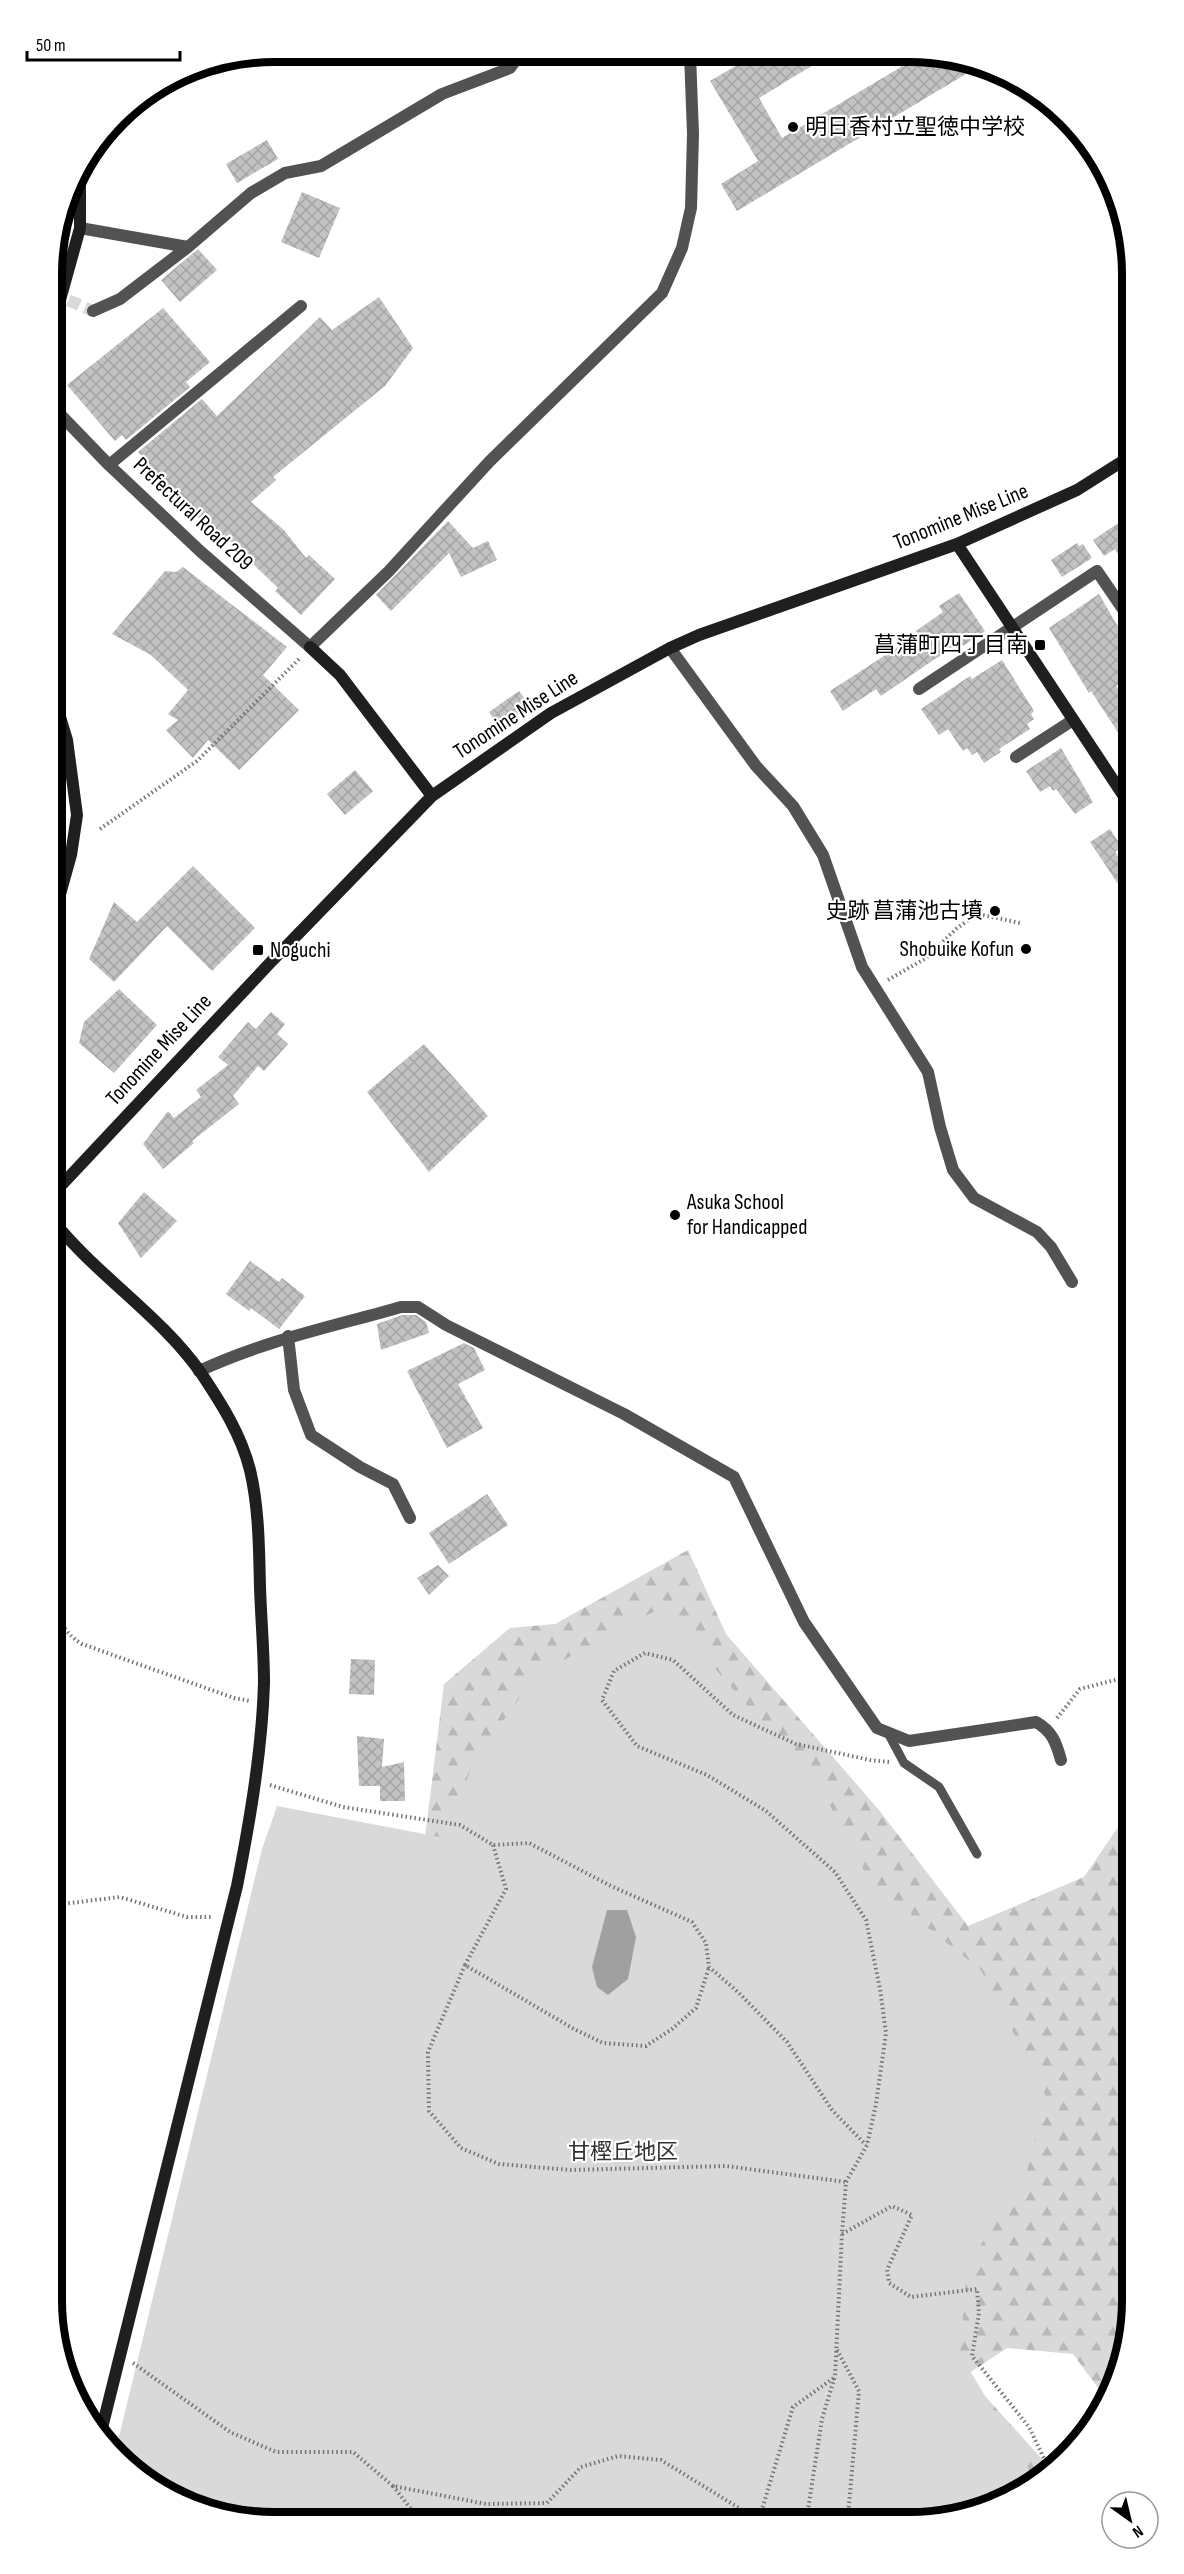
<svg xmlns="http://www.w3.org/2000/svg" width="1184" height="2574" font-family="'Sofia Sans Condensed','Noto Sans JP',sans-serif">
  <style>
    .forest { fill: url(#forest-firs) }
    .park { fill: #d9d9d9 }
    .water { fill: #a0a0a0 }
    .building { fill: url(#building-cross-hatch) }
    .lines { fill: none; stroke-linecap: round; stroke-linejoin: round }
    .street-tunnel { stroke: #d9d9d9; stroke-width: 12; stroke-dasharray: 12 6; stroke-linecap: butt }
    .path { stroke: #747474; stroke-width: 4; stroke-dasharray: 1.5 3; stroke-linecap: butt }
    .lane { stroke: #525252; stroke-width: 9 }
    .street { stroke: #525252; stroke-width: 12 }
    .secondary { stroke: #1f1f1f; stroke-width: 12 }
    .poi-dot { fill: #000; stroke: #fff; stroke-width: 2 }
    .labels { text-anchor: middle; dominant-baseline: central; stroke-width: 4.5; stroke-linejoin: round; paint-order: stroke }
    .poi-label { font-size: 22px; fill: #000; stroke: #fff; text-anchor: start }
    .street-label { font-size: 22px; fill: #000; stroke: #fff }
    .park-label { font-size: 22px; fill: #303030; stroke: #fff }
    .rim { fill: none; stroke: #000; stroke-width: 8 }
  </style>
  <defs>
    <pattern id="forest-firs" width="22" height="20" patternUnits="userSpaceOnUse" patternTransform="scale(1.5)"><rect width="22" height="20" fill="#d9d9d9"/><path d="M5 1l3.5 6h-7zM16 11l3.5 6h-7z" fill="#b8b8b8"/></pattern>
    <pattern id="building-cross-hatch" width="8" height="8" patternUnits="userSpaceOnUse" patternTransform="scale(1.5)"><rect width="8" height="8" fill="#c2c2c2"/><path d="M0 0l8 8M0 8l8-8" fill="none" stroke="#a5a5a5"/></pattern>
  </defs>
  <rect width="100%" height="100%" fill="#fff"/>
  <path class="forest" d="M688 1550 726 1634 879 1810 968 1926 1084 1877 1131 1808 1132 2315 1116 2386 1107 2400 1073 2354 1007 2348 966 2375 1052 2470 1034 2486 968 2515 231 2519 424 1845 444 1684 510 1628 555 1624Z"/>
  <path class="park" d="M666 1605 718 1672 824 1794 870 1882 981 1970 1045 2094 1027 2171 967 2267 960 2354 1037 2483 968 2515 231 2519C187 2504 145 2490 115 2453L262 1849 277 1806 440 1837 477 1757 536 1675Z"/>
  <path class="water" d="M607 1910H627L636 1937 628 1979 608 1995 597 1987 592 1967Z"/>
  <path class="building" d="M756 54H831L759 98 782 138 901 67 894 55H953L981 65 737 211 721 184 758 161 710 81Z
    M267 140 278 159 237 183 226 164Z
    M302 192 340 208 319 258 281 242Z
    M198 249 217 270 180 302 161 280Z
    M379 297 413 348 385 386 273 477 276 480 251 502 284 530 306 558 309 555 335 579 301 615 275 591 278 588 249 560 251 559 219 532 215 536 138 452 202 399 217 416 320 317 332 330Z
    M163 308 210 362 186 382 190 387 126 440 122 435 115 441 67 385Z
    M1126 518V524L1127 569 1115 549 1104 556 1093 540Z
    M448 521 473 548 488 541 497 560 461 577 449 553 391 611 376 595Z
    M1077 543 1079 546 1083 544 1092 558 1062 577 1051 560Z
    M183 567 287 647 263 675 299 710 239 770 208 740 193 758 166 730 178 720 168 714 188 690 151 655 112 634 165 571 176 572Z
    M959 593 985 631 963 646 961 643 935 659 881 696 876 689 843 711 830 691 918 634 916 631 943 612 939 606Z
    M1099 594 1127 642V679L1116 686 1127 702V746L1091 691 1089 693 1049 628Z
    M1002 660 1034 711 1031 714 1034 719 1027 724 1030 729 999 749 1001 752 984 763 977 752 972 755 967 748 963 751 948 729 939 735 921 709 970 676 972 679Z
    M519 691 530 706 499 727 489 712Z
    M1061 748 1093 802 1075 814 1056 789 1053 791 1050 786 1040 792 1026 771Z
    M355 770 373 791 345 815 327 794Z
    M1110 829 1122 847 1115 852 1128 870V899L1090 842Z
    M193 866 255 928 212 971 167 926 114 982 89 959 114 902 137 922Z
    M119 989 157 1025 114 1073 79 1043 84 1022Z
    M271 1012 285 1024 277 1034 288 1044 264 1071 258 1066 233 1096 239 1104 192 1141 194 1143 163 1169 143 1144 168 1111 174 1118 201 1097 196 1090 228 1065 218 1057 248 1022 256 1029Z
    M424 1044 488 1116 429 1172 367 1092Z
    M144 1192 177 1221 141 1258 118 1223Z
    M250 1261 279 1282 282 1278 305 1296 279 1329 251 1308 249 1311 226 1294Z
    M402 1315H416L426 1322 429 1333 381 1350 377 1324Z
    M464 1343 474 1348 485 1370 458 1384 483 1428 447 1448 407 1371Z
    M487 1494 508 1525 449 1564 429 1533Z
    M438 1565 449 1576 429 1595 417 1578Z
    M351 1659 375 1660 374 1695 349 1694Z
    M357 1736 384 1739 382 1767 404 1762 405 1801H380V1786H359Z"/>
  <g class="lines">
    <path class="street-tunnel" d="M52 293 93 311"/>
    <path class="path" d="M100 829 197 761 300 658
      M888 980 926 958 956 929 974 916 983 915 1020 923
      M56 1567C71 1597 43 1620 82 1644L234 1698 250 1701
      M1057 1718 1080 1689 1130 1676
      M889 1762 870 1760 796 1744 733 1715 673 1660 645 1653 614 1671 602 1700 637 1746 707 1775 766 1811 835 1872 866 1920 880 1989 886 2033 876 2104 867 2145 846 2182 842 2234 892 2206 912 2215 887 2270 889 2283 911 2297 977 2289 979 2313 972 2356 1029 2427 1050 2471
      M270 1785 343 1807 460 1825 493 1845 529 1843 611 1886 692 1922 706 1943 709 1967 738 1992 787 2042 832 2110 866 2145
      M493 1845 506 1889 465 1965 574 2029 603 2043 646 2046 672 2029 696 2008 709 1967
      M57 1909 62 1904 120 1897 187 1917H213
      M465 1965 428 2052 429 2111 461 2148 499 2164 571 2170 726 2166 846 2182
      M837 2350 859 2391 848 2516
      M133 2363 230 2432 276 2452H353L393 2486 486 2504 547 2503 581 2467 618 2456 661 2460 752 2516
      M393 2486 418 2518
      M760 2516 793 2407 835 2377
      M807 2516 822 2419 835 2376 842 2234"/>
    <path class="lane" d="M888 1733 904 1763 939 1787 977 1854"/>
    <path class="street" d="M80 228 188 247
      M93 311 120 299 188 247 251 193 285 173 321 166 442 94 510 68 521 53
      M52 406 109 465 200 551 310 647 389 571 489 462 662 293 682 248 691 208 693 134 690 54
      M109 465 301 306
      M670 648 756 766 793 806 823 855 862 967 928 1072 940 1127 953 1170 974 1198 1037 1232 1051 1247 1072 1282
      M919 689 1097 571 1127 615
      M1016 757 1073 720
      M288 1336 294 1390 311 1435 360 1467 393 1484 410 1518
      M199 1371C266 1340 331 1327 401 1307H418L446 1325 624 1414 734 1477 804 1622 877 1728 909 1741 1036 1722C1052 1731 1056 1742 1061 1760"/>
    <path class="secondary" d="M52 329 80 228V167
      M957 544 1127 801
      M310 647 340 675 432 796
      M53 694 67 740 77 815 71 855 54 916
      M55 1192 270 963 432 796 551 713 670 648 699 635 957 544 1077 490 1126 459
      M55 1223C99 1277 161 1316 201 1373 221 1403 241 1434 250 1470 259 1508 259 1548 260 1587 261 1619 264 1651 264 1683 262 1750 250 1820 237 1886L100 2436"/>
  </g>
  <g class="poi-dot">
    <circle cx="793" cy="127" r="6"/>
    <rect x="1034" y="639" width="12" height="12" rx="3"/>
    <circle cx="995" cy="911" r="6"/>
    <circle cx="1026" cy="949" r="6"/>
    <rect x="252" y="944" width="12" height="12" rx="3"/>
    <circle cx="675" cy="1215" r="6"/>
  </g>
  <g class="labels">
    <g class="poi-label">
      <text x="805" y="127">明日香村立聖徳中学校</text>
      <text x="1028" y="645" text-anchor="end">菖蒲町四丁目南</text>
      <text x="983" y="911" text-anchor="end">史跡 菖蒲池古墳</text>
      <text x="1014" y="949" text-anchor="end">Shobuike Kofun</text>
      <text x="270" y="950">Noguchi</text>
      <text x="687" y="1202">Asuka School<tspan x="687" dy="25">for Handicapped</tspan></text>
    </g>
    <g class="street-label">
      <text transform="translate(193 514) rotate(43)">Prefectural Road 209</text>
      <text transform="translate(961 517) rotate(-22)">Tonomine Mise Line</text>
      <text transform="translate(516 715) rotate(-33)">Tonomine Mise Line</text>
      <text transform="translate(159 1050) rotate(-47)">Tonomine Mise Line</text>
    </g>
    <g class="park-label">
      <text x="623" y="2152">甘樫丘地区</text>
    </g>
  </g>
  <path d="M0 0H1184V2574H0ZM274 62H910A212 212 0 0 1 1122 274V2300A212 212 0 0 1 910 2512H274A212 212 0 0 1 62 2300V274A212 212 0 0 1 274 62Z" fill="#fff" fill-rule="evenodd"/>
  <path class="rim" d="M274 62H910A212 212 0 0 1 1122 274V2300A212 212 0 0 1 910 2512H274A212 212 0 0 1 62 2300V274A212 212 0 0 1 274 62Z"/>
  <g transform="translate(1130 2520) rotate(146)"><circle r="28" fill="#ffffff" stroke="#999999" stroke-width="1.5"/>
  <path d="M0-4.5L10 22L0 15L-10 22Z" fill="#000000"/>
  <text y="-9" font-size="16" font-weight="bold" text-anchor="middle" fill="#000000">N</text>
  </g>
  <path d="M27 51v9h153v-9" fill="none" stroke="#000000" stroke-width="3"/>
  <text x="36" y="51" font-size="18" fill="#000000" stroke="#ffffff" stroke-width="4.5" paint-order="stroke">50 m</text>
</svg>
